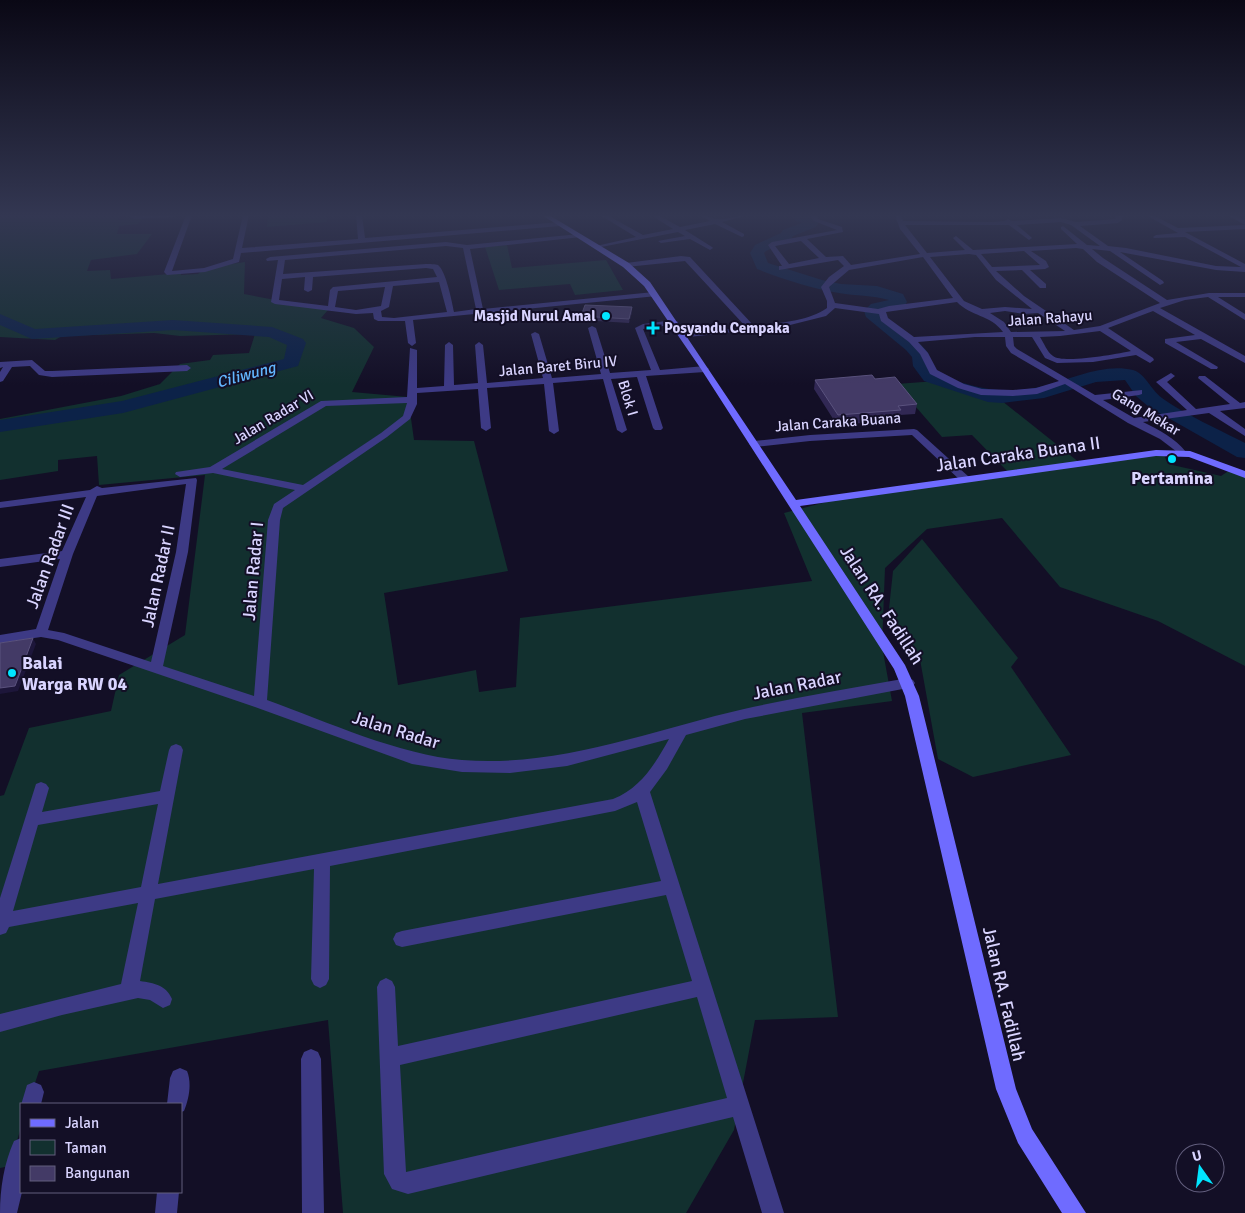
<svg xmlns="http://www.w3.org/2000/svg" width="1245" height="1213" font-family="Signika,sans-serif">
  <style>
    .green { fill: #12302f }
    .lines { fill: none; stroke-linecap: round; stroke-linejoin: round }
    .river { fill: #0c2248; fill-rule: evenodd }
    .street { fill: #3d3a85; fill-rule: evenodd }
    .secondary { fill: #6f6bff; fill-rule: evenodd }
    .wall { fill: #312854 }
    .shaded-wall { fill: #1d163a }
    .building { fill: #433a66; stroke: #5a527e }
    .poi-dot { fill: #00e5ff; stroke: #130f26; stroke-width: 2 }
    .labels { text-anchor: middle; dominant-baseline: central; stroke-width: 4; stroke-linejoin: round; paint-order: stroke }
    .far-poi-label { font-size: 15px; font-weight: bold; fill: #d9d4ff; stroke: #130f26; text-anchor: end }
    .far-street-label { font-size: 15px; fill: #d9d4ff; stroke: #130f26 }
    .far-water-label { font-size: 16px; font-style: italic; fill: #62b6ff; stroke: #130f26 }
    .street-label { font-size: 18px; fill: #d9d4ff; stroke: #130f26 }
    .poi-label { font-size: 18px; font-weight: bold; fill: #d9d4ff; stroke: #130f26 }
  </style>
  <rect width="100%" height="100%" fill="#130f26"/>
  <path class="green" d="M0 215H120L118 220 143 218 138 224 119 226 117 234H152L137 254 91 260 87 271 110 270 111 279 181 273V275L198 274 205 268 245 262 244 294 328 310 321 318 354 328 374 347 352 392 408 397 414 440 474 441 508 571 384 593 398 685 476 670 479 692 516 687 520 618 812 581 784 513 861 493 1010 474 972 435 942 437 896 384 937 381 971 393 997 397 1080 463 1164 455 1168 464 1221 476 1230 470 1245 477V666L1158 621 1060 587 1002 518 927 529 885 568 882 646 892 701 802 713 838 1017 755 1020 734 1130 686 1213H343L328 1020 39 1071 28 1104H21V1127L10 1166 0 1168V796L4 795 29 728 111 711 119 675 185 635 205 475 99 485 97 456 58 460V471L0 480V419L121 396 160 384 180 364 210 360 213 355 249 353 255 334 180 336 154 333 62 336 55 340 0 337Z
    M268 215H327V222L267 227Z
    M507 245 512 268 606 260 623 290 575 295 570 284 499 290 485 247Z
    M922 539 1018 658 1011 667 1071 755 973 777 938 759 919 654 888 618 893 571Z"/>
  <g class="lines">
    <path class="river" d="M790 215C799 214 812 214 819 221L816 227 793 236 791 239 766 251 764 253 768 263 822 280 841 284 877 286 903 294 907 302 905 305 883 312 882 315C897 326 913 336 926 350 932 357 930 367 938 373 946 379 960 382 970 385 994 392 1019 392 1044 386 1072 379 1103 363 1133 370 1145 373 1150 389 1162 398 1184 414 1220 430 1245 443V458L1237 457 1149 407 1136 396 1125 380 1096 382 1044 398 1002 403 988 402 924 381 913 366 912 357 906 350 866 317 864 311 871 304 889 300C872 295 856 296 839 293 810 288 783 279 757 269L750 253 755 245 781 233 783 230 802 223 796 221Z
      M0 314 35 329 173 320 272 327 303 339 306 343 298 366 123 413 0 432V420L122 401 284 359 287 345 269 337 173 330 32 339 0 325Z"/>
    <path class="street" d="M126 215H176L173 217 134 219Z
      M186 215H192L172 271 204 268 233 259 243 215H249L242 248 358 239 356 215H362L365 238 560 222 563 224 560 226 241 253 239 262 205 272 167 275 164 272Z
      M600 215H607L643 235 673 229 651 215H658L680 227 710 221 700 215C707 215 710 218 716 219 724 221 739 214 749 215L722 222 744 234V236L742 237 715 224 685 230 712 247 713 248 710 250 690 239 661 243 658 241 685 236 678 232 596 248V246L636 237Z
      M809 215H815L818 219 842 227 843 232 807 239 826 257 843 256 851 265 920 254 900 229 895 215H901L903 221 993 222 1005 221 1008 219 1012 221 1061 218 1076 222 1116 219 1115 215H1130L1122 217V220L1118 223 1080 226 1108 246 1126 248 1216 266 1241 267 1185 237 1154 238 1153 237 1156 235 1178 233 1146 215H1153L1178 228 1245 225V229L1185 232 1245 264V272L1216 270 1120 252 1163 281 1164 283 1160 285 1110 251 1092 249 1103 258 1167 300 1209 293H1245V297H1218L1245 314V320L1208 297 1185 300 1160 308 1245 356V363L1201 339 1176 342 1218 367 1217 369H1211L1165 343V339L1195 335 1153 311 1108 328 1153 358 1154 360 1150 363 1136 355 1093 362 1057 363 1045 358 1032 337H1013L1014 346 1017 349 1095 395 1142 390V394L1139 395 1103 400 1134 418 1187 410 1156 382 1171 373 1175 376 1167 382 1196 409 1230 404 1198 378 1199 376H1205L1240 403 1245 402V408L1220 411 1245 429V436L1209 413 1143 422C1159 430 1175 438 1186 452L1181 455 1160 439 1128 423 1065 384 1037 394 1013 396 981 395 958 388 930 374 920 354 909 342 881 321 879 314 835 308 826 316 786 326 680 338 679 336 683 334 746 327 685 261 626 267 622 265 626 263 681 256 690 257 754 326C777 323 807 322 827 308V301L821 287 829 277 844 266 838 260 779 270V266H782L768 245 772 242 837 230 814 221ZM1061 222 1071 225 1100 246 1087 245 1063 226 1061 227V229L1077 244 973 250 956 236 953 238 965 250 927 253 905 225H1009L1029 240 1032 238 1031 237 1017 225ZM801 241 819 258 789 264 775 246ZM1076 248 1083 249 1097 262 1160 303 1100 326 1074 330 1024 296 996 271 1022 270 1040 288H1046V284L1030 270 1045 269 1049 267 1046 261 1031 251ZM1024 251 1040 265 992 267 981 254ZM969 254 976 255 996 280 1032 309 1005 307 982 309 964 301 930 257ZM923 257 953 298 889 306 878 309 835 303 829 287 849 270ZM957 302C970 316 991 315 1003 332L914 337 888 318 886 312ZM1005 311 1024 314 1038 313 1065 331 1011 332 1004 322 990 313ZM1100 331 1131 351C1117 354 1063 364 1053 356 1047 352 1044 343 1040 337L1060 336ZM975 337H1005L1006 346 1011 353 1059 381 1036 388 1013 390 982 389 964 384 937 370 928 353 918 342Z
      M1227 215H1234L1245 220V225Z
      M579 234 581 235V237L470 249 483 309 654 292H657V296L413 320 416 343 412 346 408 343 405 321H378L374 319 373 313 356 314 275 304 271 302 278 260 267 261 266 259 270 257 446 242 467 245ZM446 246 463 248 476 309 454 312C452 302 446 271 438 265 436 264 429 264 426 264L283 274 285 260ZM426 268 433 269 437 277 333 287 330 290 328 306 279 300 282 279 305 277 304 290 308 292 312 290 313 277ZM439 282 447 312 394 318 382 317 381 311 389 307 393 286ZM385 287 381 306 356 310 335 307 338 291Z
      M674 320 678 322 677 324 643 329 660 370 705 366 709 369 705 372 646 376 663 428 661 430H655L653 428 637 377 611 379 627 430 622 433 617 430 603 379 553 383 559 431 554 434 549 431 544 384 487 388 491 428 486 431 481 428 478 389 417 393V404L410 419 387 437 283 508 280 520 267 700C328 722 399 755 462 760 559 768 652 730 744 709 798 697 853 688 908 678L913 680 915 683 913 686 908 688 745 719 686 735 667 769 650 792 784 1213H762L733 1117 408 1194 392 1189 384 1174 377 987 380 981 386 978 392 981 395 987 398 1046 692 981 666 895 402 947 396 945 393 939 396 933 402 931 661 881 637 802 615 811 330 866 329 979 326 985 320 988 314 985 311 979 314 869 155 899 140 981C154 983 166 985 172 999L170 1005 163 1008 150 1000 138 998 62 1015 0 1032V1014L121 984 138 903 9 927 6 933 0 935V898L36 784 41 782 46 784 49 788 42 812 160 791 169 750 171 746 176 744 181 746 183 750 158 884 613 799C641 788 655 764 669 739L567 766 510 773 462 772 412 764 255 707 58 640 41 637 0 643V635L36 629 60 559 0 567V559L62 551 86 497 0 508V502L90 490 97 486 102 488 196 478 197 480 188 552 163 666 254 696 268 520 274 504 295 490 213 473 180 477 175 474 176 472 210 467 321 401 407 397 410 348 417 350V388L444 386 445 345 449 342 453 345 454 385 478 383 475 345 479 342 483 345 487 383 543 378 531 334 535 332 539 334 552 378 601 374 588 328 592 326 596 328 610 373 651 370 635 328 643 324ZM407 403 403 416 381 433 303 485 222 469 326 406ZM186 484 176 552 151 662 64 633 48 630 73 554 97 496ZM158 804 141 887 13 911 38 825ZM697 997 727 1098 406 1172 400 1065Z
      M32 360 45 371H52L187 365 191 368 187 371 52 377 39 375 30 366 12 367 3 381 0 382V372L3 367 0 368V362Z
      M914 429 917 430 969 477 970 479 969 481H961L912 435 810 441 754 447 749 444 754 441 810 435Z
      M311 1049 318 1052 321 1059 324 1213H302L301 1059 304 1052Z
      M180 1068 187 1071C192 1083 189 1099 184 1111L181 1112V1104H167L170 1078 173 1071Z
      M34 1082 41 1085 44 1092 41 1104 21 1105 27 1085Z
      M21 1138 22 1192 17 1213H0C0 1189 4 1163 14 1141Z
      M157 1192H179L177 1213H155Z"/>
    <path class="secondary" d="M542 215H549L629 263 650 282 796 500 1156 450 1190 451 1245 471V478L1189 457 1156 456 800 506 905 665 919 696 1016 1089 1032 1129 1086 1213H1062L1018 1143 996 1089 905 696 894 669 701 369 644 286 623 267Z"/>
  </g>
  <path class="wall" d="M632 312 629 323 581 320V316Z
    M875 379 917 404 915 414 900 415 899 420 837 425 814 389 815 380Z"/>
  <path class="shaded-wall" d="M632 307V312L629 323V319Z
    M33 638 36 644 18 691 0 694V688Z"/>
  <path class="building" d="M585 305 632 307 629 319 581 316Z
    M872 375 875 379 895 377 917 404 898 406 901 410 838 415 815 380Z
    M33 638 15 686 0 688V643Z"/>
  <linearGradient id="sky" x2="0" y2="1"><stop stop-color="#0a0815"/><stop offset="0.56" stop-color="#333752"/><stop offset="1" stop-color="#333752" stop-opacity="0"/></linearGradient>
  <rect width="1245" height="385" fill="url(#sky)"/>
  <g class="poi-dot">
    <circle cx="606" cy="316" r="5"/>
    <path d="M650.5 320.5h5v5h5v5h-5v5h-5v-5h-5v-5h5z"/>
    <circle cx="1172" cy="459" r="5"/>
    <circle cx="12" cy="673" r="5"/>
  </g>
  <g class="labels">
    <g class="far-poi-label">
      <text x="596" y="316">Masjid Nurul Amal</text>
      <text x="664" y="328" text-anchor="start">Posyandu Cempaka</text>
    </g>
    <g class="far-street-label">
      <text transform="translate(1050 318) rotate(-4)">Jalan Rahayu</text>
      <text transform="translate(558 366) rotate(-5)">Jalan Baret Biru IV</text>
      <text transform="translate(628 398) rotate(73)">Blok I</text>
      <text transform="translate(1146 412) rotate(31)">Gang Mekar</text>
      <text transform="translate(273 417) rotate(-31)">Jalan Radar VI</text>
      <text transform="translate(838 422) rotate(-4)">Jalan Caraka Buana</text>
    </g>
    <g class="far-water-label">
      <text transform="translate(246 375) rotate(-15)">Ciliwung</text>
    </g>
    <g class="street-label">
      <text transform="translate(1018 454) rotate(-8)">Jalan Caraka Buana II</text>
      <text transform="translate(50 556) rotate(-70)">Jalan Radar III</text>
      <text transform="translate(253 571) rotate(-85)">Jalan Radar I</text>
      <text transform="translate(158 576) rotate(-78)">Jalan Radar II</text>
      <text transform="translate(882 605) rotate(57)">Jalan RA. Fadillah</text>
      <text transform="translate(797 685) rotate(-11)">Jalan Radar</text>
      <text transform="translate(396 730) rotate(17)">Jalan Radar</text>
      <text transform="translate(1004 994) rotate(77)">Jalan RA. Fadillah</text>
    </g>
    <g class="poi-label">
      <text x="1172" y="478">Pertamina</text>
      <text x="22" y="663" text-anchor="start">Balai<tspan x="22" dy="21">Warga RW 04</tspan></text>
    </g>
  </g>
  <rect x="20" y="1103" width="162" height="90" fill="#130f26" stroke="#625e7d"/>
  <rect x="30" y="1119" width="25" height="8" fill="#6f6bff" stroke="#625e7d"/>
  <text x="65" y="1128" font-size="15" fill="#d9d4ff">Jalan</text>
  <rect x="30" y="1140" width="25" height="15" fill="#12302f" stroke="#625e7d"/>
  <text x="65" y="1153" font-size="15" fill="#d9d4ff">Taman</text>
  <rect x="30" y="1166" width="25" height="15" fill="#433a66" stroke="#625e7d"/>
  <text x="65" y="1178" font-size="15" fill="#d9d4ff">Bangunan</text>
  <g transform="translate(1200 1168) rotate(346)"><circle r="24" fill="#130f26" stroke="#625e7d"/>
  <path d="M0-4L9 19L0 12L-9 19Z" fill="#00e5ff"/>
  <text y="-8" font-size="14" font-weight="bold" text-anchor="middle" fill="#d9d4ff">U</text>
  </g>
</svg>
